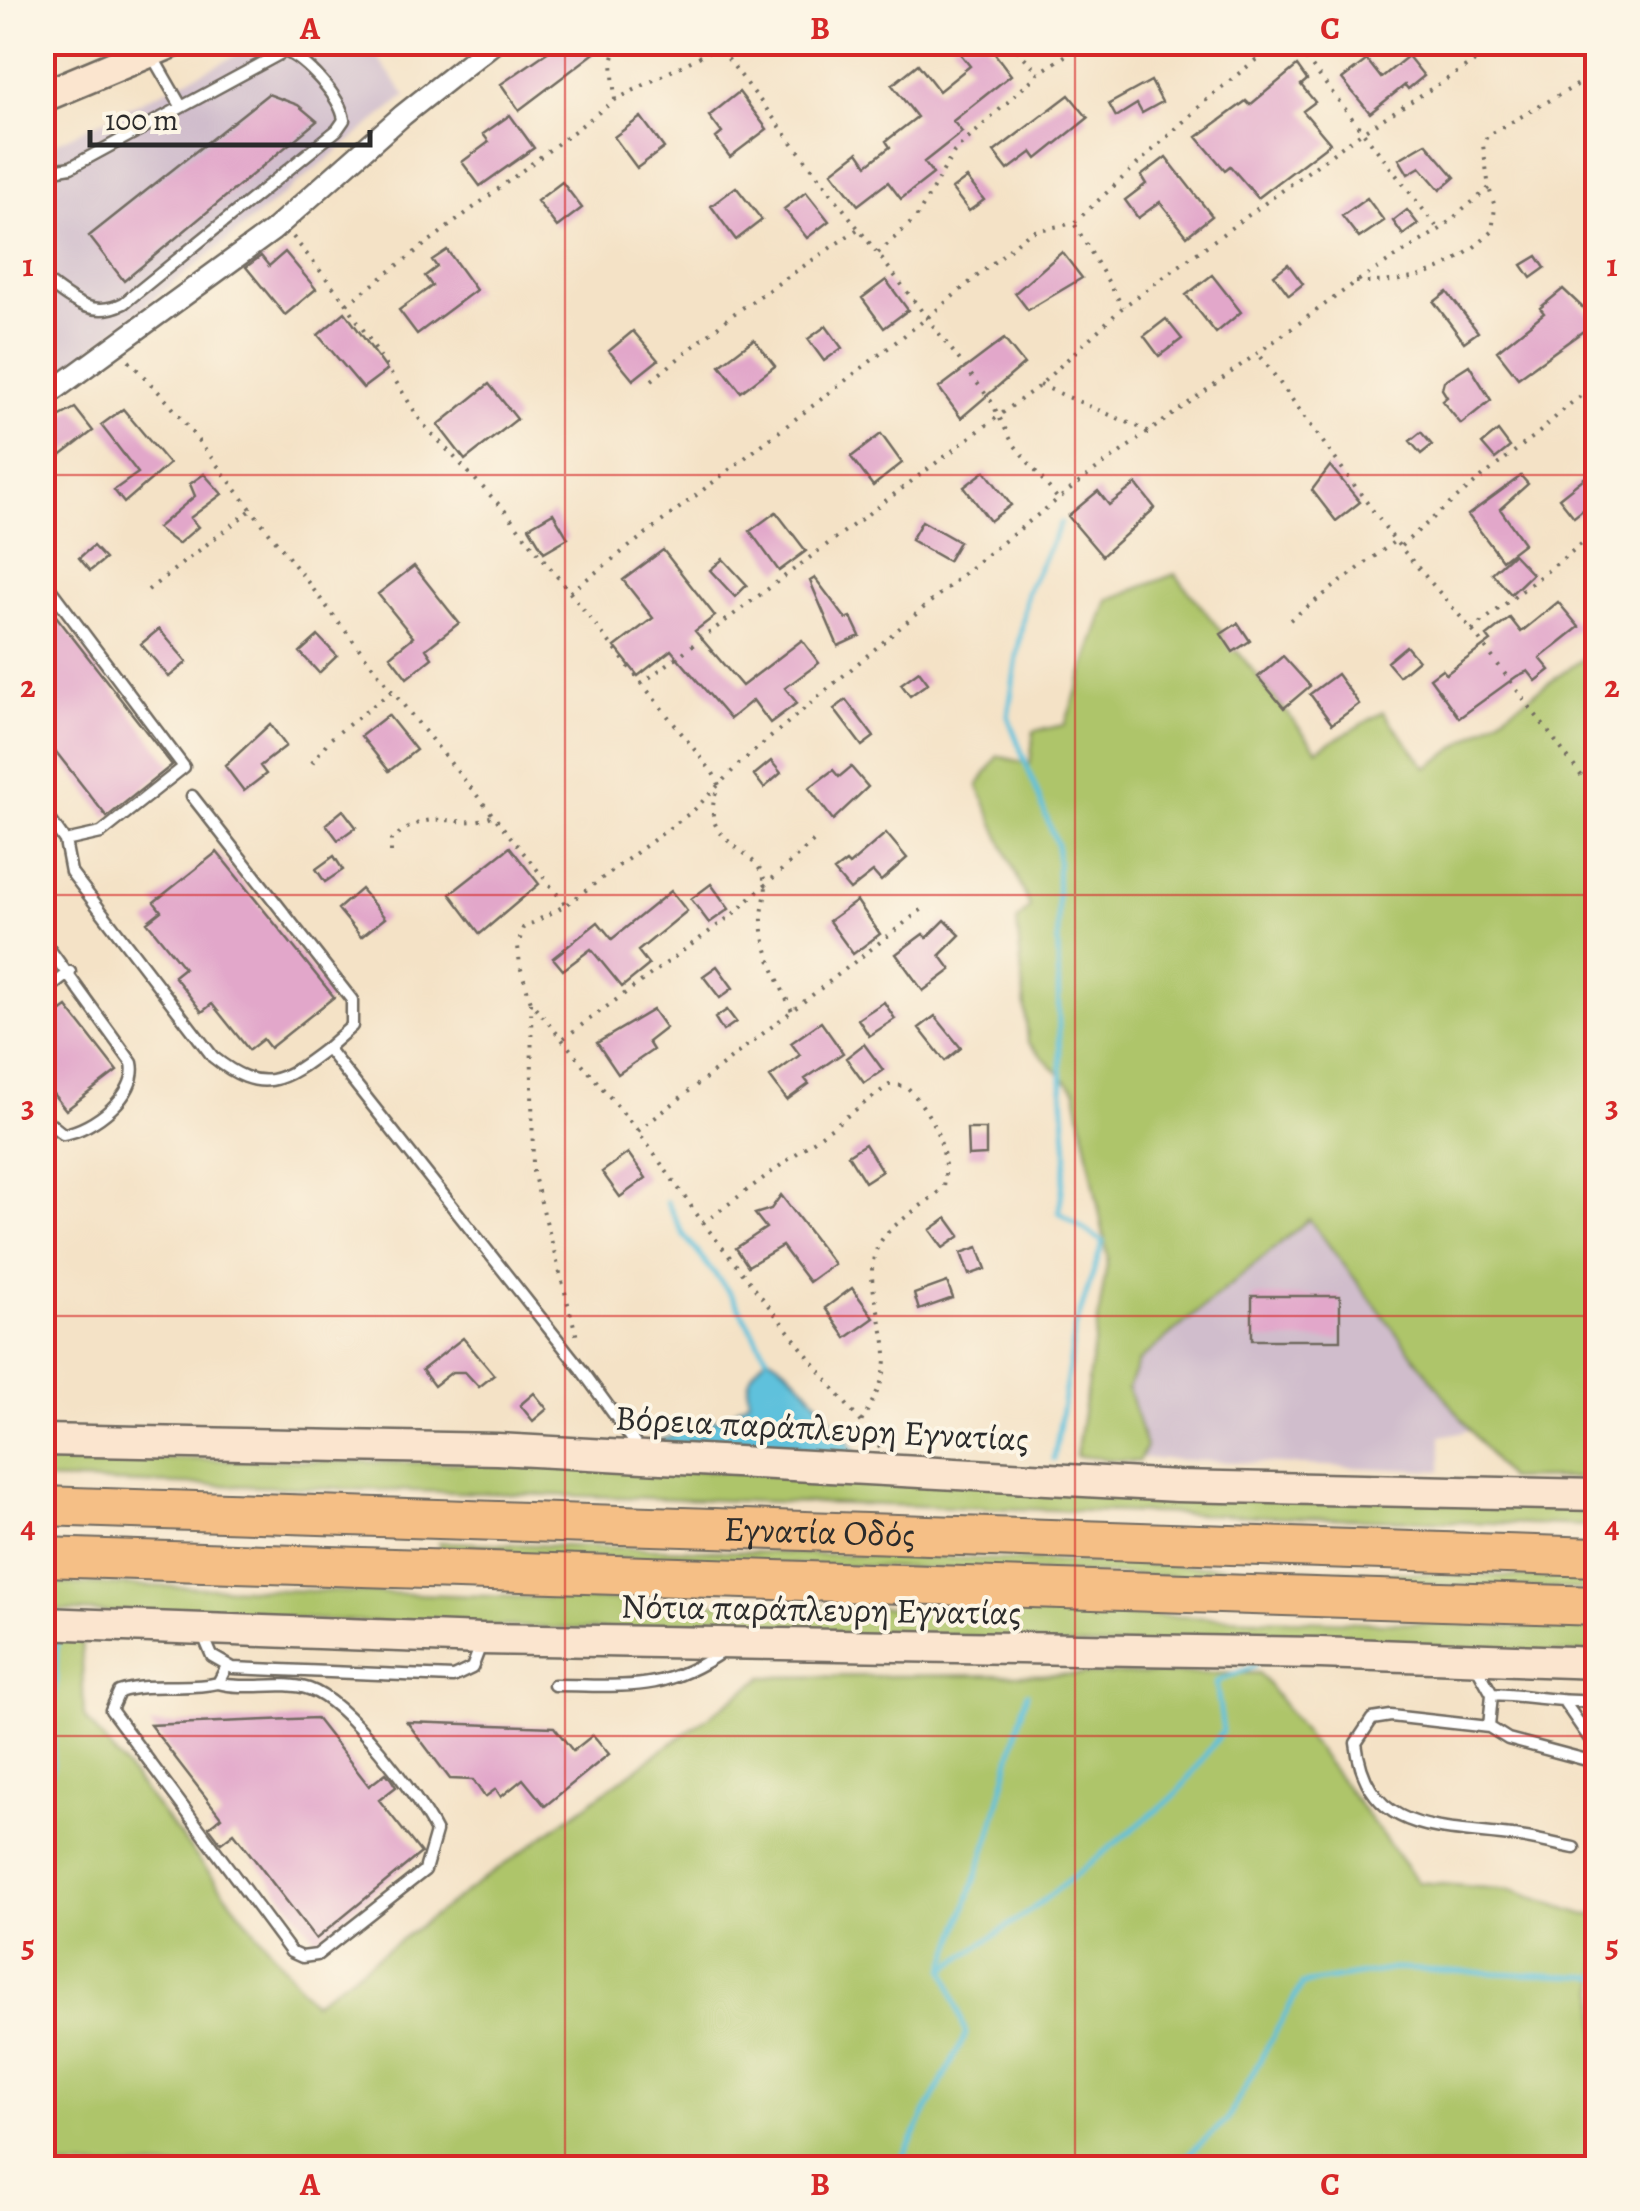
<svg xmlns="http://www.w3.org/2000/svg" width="1640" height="2211" font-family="Alegreya,serif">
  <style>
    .industrial { fill: #d0bdcc }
    .green { fill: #aec56a; stroke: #6c784a; stroke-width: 2.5 }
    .water { fill: #5ec1dc; stroke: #447684; stroke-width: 2.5 }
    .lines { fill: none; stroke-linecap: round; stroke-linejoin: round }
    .stream { stroke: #5ec1dc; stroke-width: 5 }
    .building { fill: #e2a7ca }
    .lane-casing { stroke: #716b61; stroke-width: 15 }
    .street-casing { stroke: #716b61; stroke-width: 25 }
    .secondary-casing { stroke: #716b61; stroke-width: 35 }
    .highway-casing { stroke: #716b61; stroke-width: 42 }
    .path { stroke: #716b61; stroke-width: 4; stroke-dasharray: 2.5 8; stroke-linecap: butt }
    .lane { stroke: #fff; stroke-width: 10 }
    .street { stroke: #fff; stroke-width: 20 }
    .secondary { stroke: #fbe5cf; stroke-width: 30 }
    .highway { stroke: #f5bf86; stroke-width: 38 }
    .grid { fill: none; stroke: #d62828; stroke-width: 2.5; stroke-opacity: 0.55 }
    .labels { text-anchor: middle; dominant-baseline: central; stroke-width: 8; stroke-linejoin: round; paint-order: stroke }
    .street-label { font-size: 35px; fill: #2b2b2b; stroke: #fcf5e5 }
    .neatline { fill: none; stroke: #d62828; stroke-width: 4 }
    .grid-label { font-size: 32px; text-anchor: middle; font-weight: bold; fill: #d62828 }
  </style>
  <rect width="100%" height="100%" fill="#fcf5e5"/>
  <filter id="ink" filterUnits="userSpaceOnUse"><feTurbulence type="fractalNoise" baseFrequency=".01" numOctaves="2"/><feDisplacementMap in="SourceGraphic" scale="20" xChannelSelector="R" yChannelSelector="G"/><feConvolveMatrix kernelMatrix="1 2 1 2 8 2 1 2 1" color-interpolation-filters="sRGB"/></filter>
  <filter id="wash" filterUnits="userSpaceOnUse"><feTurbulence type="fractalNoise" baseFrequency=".0048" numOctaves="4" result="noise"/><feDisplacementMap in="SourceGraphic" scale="40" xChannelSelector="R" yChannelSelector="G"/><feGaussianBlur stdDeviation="2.25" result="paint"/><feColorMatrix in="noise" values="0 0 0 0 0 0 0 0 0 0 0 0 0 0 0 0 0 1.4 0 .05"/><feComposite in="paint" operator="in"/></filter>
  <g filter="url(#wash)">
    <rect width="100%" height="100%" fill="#f4e2c6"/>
    <path class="industrial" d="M262 43H367L406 96 43 388V149Z
      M1309 1219 1470 1430 1441 1436V1471L1140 1458 1146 1447 1128 1388 1142 1357Z"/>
    <path class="green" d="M1175 574 1317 750 1383 712 1427 768 1597 649V1478L1508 1479 1309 1219 1139 1361 1128 1388 1146 1447 1138 1462 1076 1456 1108 1257 1076 1091 1028 1042 1017 921 1030 907 978 786 998 756 1030 764 1034 731 1065 725 1108 600Z
      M43 1457 586 1465 1597 1509 1598 1526 43 1480Z
      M439 1542 1597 1579 1598 1590 439 1553Z
      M43 1583 1597 1629 1598 1654 1014 1645 43 1610Z
      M43 1632 81 1633 84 1716 313 2003 763 1677 1259 1673 1418 1882 1510 1890 1586 1915 1597 1914V2168H43Z"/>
    <path class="water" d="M767 1356C802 1371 837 1431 865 1462L664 1446 661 1439 673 1436 677 1430 726 1417 749 1400C744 1380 753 1371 767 1356Z"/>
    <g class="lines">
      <path class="stream" d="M667 1202 683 1234 732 1296 767 1356
        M1054 1459 1075 1329 1103 1242 1059 1212 1067 1154 1059 1039 1057 845 1008 716 1027 592 1061 523
        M42 1803 52 1766 57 1634
        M948 1967 1030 1911 1176 1795 1223 1731 1216 1682 1255 1666
        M42 2148 58 2168
        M903 2168 901 2161 966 2034 945 1969 991 1833 1027 1693
        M1173 2168 1227 2120 1302 1984 1394 1969 1598 1977"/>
    </g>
    <g id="blocks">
      <path class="building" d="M562 42H609L519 110 501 84Z
        M951 42H986L1011 75 953 121 962 132 924 162 933 174 901 199 888 182 858 205 832 172 858 152 867 165 890 147 886 141 917 117 892 85 918 64 939 91 970 66Z
        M1408 56 1424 76 1408 89 1405 85 1370 113 1342 79 1367 60 1381 78Z
        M1297 66 1307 80 1301 85 1315 102 1303 111 1330 143 1258 198 1230 166 1225 170 1197 137 1246 101 1250 105Z
        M1151 81 1162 102 1142 113 1137 104 1116 117 1109 104Z
        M739 92 767 129 730 157 716 138 722 133 709 116Z
        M268 94 298 105 317 121 124 281 89 236Z
        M1069 95 1088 118 1037 159 1032 152 1008 170 994 152Z
        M510 115 534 148 480 186 462 162 489 142 483 134Z
        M641 117 664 148 637 168 614 137Z
        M1426 143 1455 177 1440 190 1420 167 1408 174 1399 159Z
        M1166 157 1212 216 1187 236 1160 202 1138 218 1125 200 1146 184 1141 176Z
        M967 178 984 200 969 211 952 189Z
        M562 182 582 208 557 227 537 201Z
        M736 187 762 220 736 240 711 206Z
        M806 192 829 221 807 238 784 209Z
        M1367 198 1384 221 1359 238 1342 216Z
        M1407 210 1418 224 1403 235 1393 221Z
        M447 250 476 290 417 334 399 310 432 286 425 276 437 267 432 260Z
        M285 252 316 289 285 315 246 267 261 256 269 266Z
        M1062 252 1082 278 1028 310 1015 293Z
        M1537 256 1545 268 1531 278 1522 265Z
        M1288 264 1303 284 1289 295 1274 275Z
        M1212 275 1241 312 1216 333 1186 295Z
        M886 280 908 310 884 328 862 298Z
        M1563 289 1597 321 1518 378 1497 351 1544 313 1540 308Z
        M1447 292 1478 332 1464 342 1434 302Z
        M345 312 387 370 363 388 318 335Z
        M1166 319 1182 339 1159 356 1144 336Z
        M826 326 842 348 824 361 808 339Z
        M633 331 658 360 633 380 609 351Z
        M754 339 775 366 741 392 720 365Z
        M1004 339 1024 364 961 418 939 388Z
        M1469 365 1491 400 1461 424 1442 401 1447 397 1442 389 1444 381Z
        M489 384 517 419 465 460 438 425Z
        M75 408 93 431 42 470V434L51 427 48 423Z
        M123 409 169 464 124 503 114 490 138 473 101 425Z
        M1498 431 1510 447 1495 459 1482 444Z
        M1421 432 1432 445 1421 454 1410 441Z
        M881 434 902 463 873 486 851 457Z
        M1330 466 1360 502 1336 521 1312 490Z
        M1598 467V498L1574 517 1559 498Z
        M985 471 1011 505 990 521 964 487Z
        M204 474 222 494 190 518 198 527 178 544 157 528 195 496 190 484Z
        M1521 476 1528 484 1500 509 1524 543 1502 560 1468 515Z
        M1136 484 1155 508 1102 556 1068 516 1098 491 1109 505Z
        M776 512 806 551 779 571 750 531Z
        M553 513 568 538 544 552 529 527Z
        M922 521 959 542 948 561 911 540Z
        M93 546 105 559 90 571 79 558Z
        M663 550 715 616 695 631 742 686 802 640 819 663 785 688 797 703 770 723 753 700 730 719 671 650 638 676 615 647 653 618 623 580Z
        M1513 554 1532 574 1511 594 1492 573Z
        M723 559 747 585 735 597 710 570Z
        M414 566 459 623 426 649 432 658 407 678 390 656 413 637 378 594Z
        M815 578 846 619 851 617 860 636 838 646 810 581Z
        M42 598 172 765 107 817 42 734Z
        M1558 602 1579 627 1540 658 1550 670 1536 681 1528 671 1517 676 1459 718 1430 678 1442 669 1446 674 1491 641 1487 636 1510 618 1521 632Z
        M1238 623 1250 641 1233 652 1221 634Z
        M159 629 187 662 169 677 141 644Z
        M318 636 337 656 319 673 300 652Z
        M1406 646 1418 660 1399 676 1387 662Z
        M1283 656 1310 686 1284 708 1258 677Z
        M919 671 928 683 910 696 901 684Z
        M1337 674 1359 704 1332 724 1310 694Z
        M846 700 874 737 862 746 834 709Z
        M388 715 416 750 389 771 361 736Z
        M270 724 286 746 260 766 266 774 244 791 225 766Z
        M771 761 781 773 764 788 754 775Z
        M851 767 868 787 833 820 809 788 833 770 839 777Z
        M343 810 356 827 338 840 326 824Z
        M886 833 907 858 881 881 873 872 850 890 834 871 846 862 849 865Z
        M510 847 539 884 480 934 450 894Z
        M217 852 334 997 270 1048 263 1039 249 1050 212 1004 202 1012 174 976 184 968 147 922 161 911 154 902Z
        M334 856 343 870 325 882 316 869Z
        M711 884 729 909 709 923 691 899Z
        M361 889 385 918 361 937 338 909Z
        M671 891 687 911 638 951 649 965 622 987 591 949 563 970 553 958 598 922 612 939Z
        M857 901 880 934 853 954 829 921Z
        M945 920 960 935 940 955 951 970 923 991 896 954 923 934 927 938Z
        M717 966 733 988 720 998 703 976Z
        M884 1002 895 1019 869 1036 858 1019Z
        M67 1007 117 1071 66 1110 42 1080V1025Z
        M653 1010 666 1028 648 1042 653 1050 618 1074 597 1043Z
        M727 1010 736 1022 723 1031 715 1018Z
        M935 1016 961 1048 945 1061 919 1028Z
        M821 1022 843 1053 805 1079 809 1084 787 1100 770 1077 800 1055 791 1043Z
        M864 1044 883 1070 864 1083 846 1058Z
        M967 1129H986V1155L968 1156Z
        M865 1144 882 1171 865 1182 848 1155Z
        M628 1153 646 1178 620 1197 602 1172Z
        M781 1195 834 1264 809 1282 782 1246 748 1266 736 1248 766 1228 755 1214 771 1209Z
        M947 1218 960 1236 943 1248 930 1230Z
        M978 1247 986 1269 969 1275 961 1253Z
        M947 1282 953 1298 919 1310 914 1294Z
        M852 1288 874 1318 846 1338 825 1308Z
        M1252 1296H1340V1340H1252Z
        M463 1338 494 1375 479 1387 465 1372H452L434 1386 422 1370Z
        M534 1393 547 1409 533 1421 520 1405Z
        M316 1718 369 1786 386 1773 391 1779 396 1787 379 1800 421 1853 316 1939 234 1833 221 1843 209 1827 221 1817 150 1725Z
        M407 1722 554 1727 573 1751 593 1735 609 1754 545 1806 523 1779 501 1797 496 1789 485 1797 473 1780 450 1779Z"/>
    </g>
  </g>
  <g filter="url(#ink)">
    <use href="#blocks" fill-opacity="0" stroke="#716b61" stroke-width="2.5"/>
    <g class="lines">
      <defs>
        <path id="lane" d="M151 54 181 106
          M42 172 71 167 285 51C306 60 341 97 344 120L337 130 124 303C91 320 69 298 42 278
          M42 578 184 767 101 833 65 841
          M192 796 352 1000V1026L327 1048
          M42 808 65 841 71 872 213 1057C262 1096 283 1082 327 1048L581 1369 640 1450
          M42 939 132 1063C139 1094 93 1130 63 1134L42 1117
          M42 994 70 972
          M203 1635 212 1656 233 1668 453 1677 472 1668 482 1642
          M1474 1662 1492 1694 1489 1727
          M218 1683C248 1691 280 1680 309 1689 348 1702 417 1795 436 1832L425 1870 317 1955 302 1957 291 1952 111 1710 119 1692C151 1681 185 1691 218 1683L227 1666
          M554 1685C626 1685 661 1694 723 1651
          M1492 1694C1528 1695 1562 1703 1598 1701
          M1565 1703 1598 1751
          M1574 1848C1553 1844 1532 1838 1512 1836 1440 1827 1367 1835 1356 1743L1372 1719 1391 1716 1489 1727 1508 1739 1598 1763"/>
        <path id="street" d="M42 399 272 231 403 115 495 42"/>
        <path id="secondary" d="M42 97 173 42
          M42 1440 497 1449 1177 1486 1598 1495
          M42 1623 482 1639 1320 1653 1598 1663"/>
        <g id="highway">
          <path id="s1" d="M42 1506 1598 1557"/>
          <path d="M42 1557 1598 1606"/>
        </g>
      </defs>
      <use href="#lane" class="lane-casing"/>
      <use href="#street" class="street-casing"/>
      <use href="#secondary" class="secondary-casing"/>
      <use href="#highway" class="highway-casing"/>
      <path class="path" d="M715 42 991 401 1012 442 1058 499
        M1010 42 1039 73
        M1293 42 1439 230
        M615 100 612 63 617 42
        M1075 225 1123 307
        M293 237 347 304 422 423 506 512 713 773 719 785C693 846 756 842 765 882 768 893 761 909 762 921 764 953 779 982 792 1011
        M878 253 916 218 954 152 1039 73 1086 42
        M1356 282C1418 283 1446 273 1492 232L1495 207 1489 188
        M347 304 615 100 718 47
        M1261 357 1395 541 1472 630 1598 798
        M129 361 169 403 392 691 566 905
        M652 380 732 315 858 229
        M1040 385 1150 432
        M1401 546C1445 507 1485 474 1532 438 1555 420 1570 399 1598 386
        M148 590 251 510
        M570 592 927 318 1030 232 1074 223 1212 95 1278 42
        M1290 620 1395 541
        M1472 630 1598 531
        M641 684 1040 385 1123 307 1365 130 1506 42
        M312 763 329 740 392 691
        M391 852V840C436 801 456 834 494 815
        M531 1002 533 1172 578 1341
        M564 1038 732 915 815 840
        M638 1131 925 907
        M703 1223 889 1085 906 1086C932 1113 950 1149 944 1187 927 1203 906 1215 889 1231 852 1269 887 1314 886 1359 885 1382 871 1404 860 1424
        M880 1447 703 1223 638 1131 531 1002 520 966 518 946 523 928 566 905 694 810 739 764 980 560 1089 475 1356 282 1439 230 1489 188 1483 145 1487 136 1598 73"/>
      <use href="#lane" class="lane"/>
      <use href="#street" class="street"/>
      <use href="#secondary" class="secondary"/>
      <use href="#highway" class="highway"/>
    </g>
  </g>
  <path class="grid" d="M565 42V2168M1075 42V2168M42 475H1598M42 895H1598M42 1316H1598M42 1736H1598"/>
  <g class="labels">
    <g class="street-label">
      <text transform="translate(822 1428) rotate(3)">Βόρεια παράπλευρη Εγνατίας</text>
      <text stroke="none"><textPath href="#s1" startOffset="778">Εγνατία Οδός</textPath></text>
      <text transform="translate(821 1609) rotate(1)">Νότια παράπλευρη Εγνατίας</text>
    </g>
  </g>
  <rect width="1640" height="2211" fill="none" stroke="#fcf5e5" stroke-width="110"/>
  <path d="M90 130v15h280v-15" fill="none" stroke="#2b2b2b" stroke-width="5"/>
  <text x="105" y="130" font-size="30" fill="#2b2b2b" stroke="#fcf5e5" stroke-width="8" paint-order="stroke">100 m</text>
  <rect x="55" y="55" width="1530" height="2101" class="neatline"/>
  <g class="grid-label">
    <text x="310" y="39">A</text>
    <text x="820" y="39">B</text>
    <text x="1330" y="39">C</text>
    <text x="28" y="276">1</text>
    <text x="1612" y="276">1</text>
    <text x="28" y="697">2</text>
    <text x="1612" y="697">2</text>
    <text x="28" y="1117">3</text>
    <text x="1612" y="1117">3</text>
    <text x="28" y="1537">4</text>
    <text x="1612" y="1537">4</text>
    <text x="28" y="1957">5</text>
    <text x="1612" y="1957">5</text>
    <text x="310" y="2195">A</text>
    <text x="820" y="2195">B</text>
    <text x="1330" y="2195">C</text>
  </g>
</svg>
